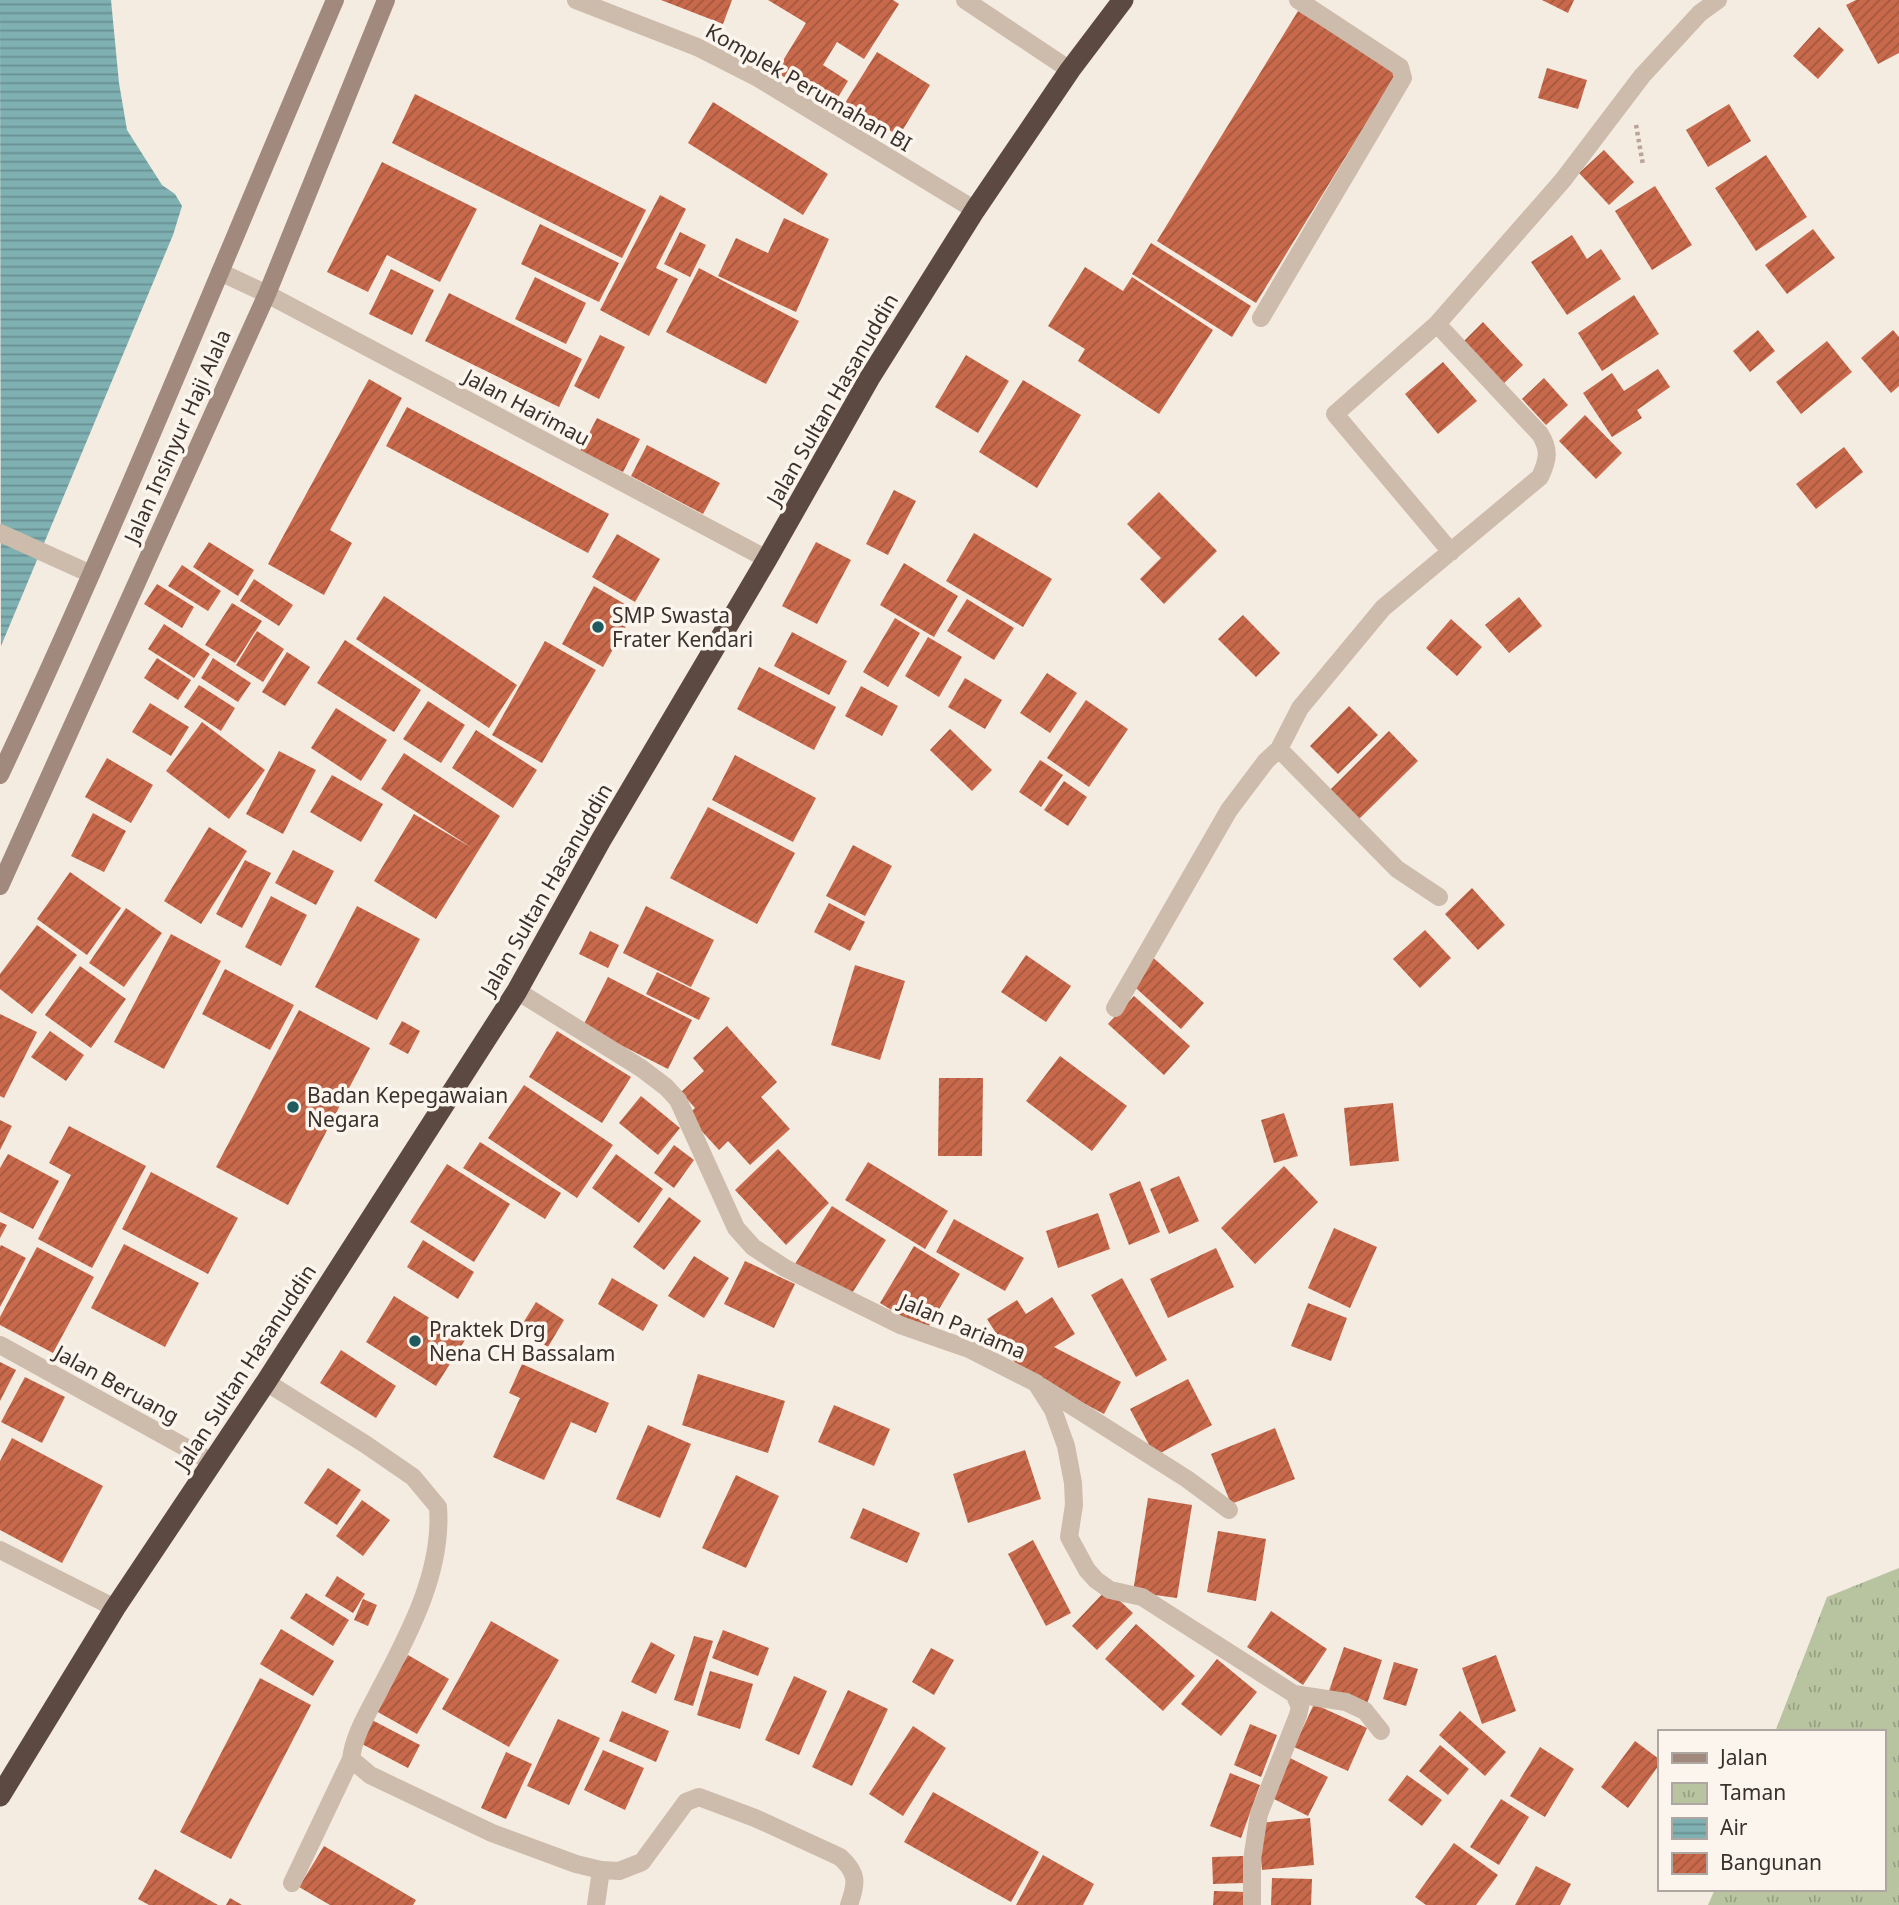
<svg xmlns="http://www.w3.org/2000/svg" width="1899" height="1905" font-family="'Noto Sans',sans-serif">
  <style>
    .park { fill: url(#park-tufts) }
    .water { fill: url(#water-rules) }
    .building { fill: url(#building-hatch) }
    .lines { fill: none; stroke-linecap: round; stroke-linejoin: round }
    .path { stroke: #b9a596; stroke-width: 4.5; stroke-dasharray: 3.5 3.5; stroke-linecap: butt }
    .lane { stroke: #cdbbac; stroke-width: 18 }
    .street { stroke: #cdbbac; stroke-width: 18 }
    .secondary { stroke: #a18a7d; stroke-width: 18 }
    .highway { stroke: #5c4a42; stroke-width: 21 }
    .poi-dot { fill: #1f5a5e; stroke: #fbf5ee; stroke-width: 2.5 }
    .labels { text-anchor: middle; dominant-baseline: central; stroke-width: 7; stroke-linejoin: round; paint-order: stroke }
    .street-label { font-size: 21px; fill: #3b302b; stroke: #fbf5ee }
    .poi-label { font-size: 21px; fill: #3b302b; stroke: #fbf5ee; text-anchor: start }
  </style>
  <defs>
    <pattern id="park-tufts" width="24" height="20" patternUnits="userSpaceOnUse" patternTransform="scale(1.75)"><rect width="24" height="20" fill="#b8c4a0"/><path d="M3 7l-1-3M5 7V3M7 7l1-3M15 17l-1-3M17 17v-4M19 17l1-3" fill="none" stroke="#97a083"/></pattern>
    <pattern id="water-rules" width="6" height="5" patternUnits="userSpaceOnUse" patternTransform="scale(1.75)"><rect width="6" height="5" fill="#7fb0b2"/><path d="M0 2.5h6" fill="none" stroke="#699091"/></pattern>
    <pattern id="building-hatch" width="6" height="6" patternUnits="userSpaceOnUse" patternTransform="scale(1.75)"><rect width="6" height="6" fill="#c8694b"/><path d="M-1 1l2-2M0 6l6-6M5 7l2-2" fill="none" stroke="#a4573f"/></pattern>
  </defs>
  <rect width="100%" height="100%" fill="#f4ebe1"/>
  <path class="park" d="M1899 1568V1905H1708L1715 1889H1883V1732H1775L1827 1597Z"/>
  <path class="water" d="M0 0H111L119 83 127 130 162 185 175 194 182 206 173 235 1 646Z"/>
  <path class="building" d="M661 0H732L723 24Z
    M768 0H893L899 4 864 59 837 42 823 65 848 81 832 107 776 72 806 23Z
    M1542 0H1574L1568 13Z
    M1856 0H1899V53L1878 64 1846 5Z
    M1298 11 1397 73 1256 303 1157 241Z
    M1819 27 1844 50 1818 79 1793 56Z
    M877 52 930 85 899 136 845 103Z
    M1547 68 1587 80 1578 109 1538 98Z
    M415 94 646 210 622 258 392 143Z
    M713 102 828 174 803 215 688 143Z
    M1729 104 1751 141 1708 167 1686 130Z
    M1604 150 1634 182 1609 205 1579 173Z
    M1766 155 1807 217 1756 251 1715 188Z
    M382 162 477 209 440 282 387 255 368 292 327 272Z
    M1655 186 1692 245 1652 270 1615 211Z
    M660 195 686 209 656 268 678 279 649 336 600 310Z
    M784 218 829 239 796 312 718 276 736 238 768 253Z
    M540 224 619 263 599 302 521 264Z
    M1813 229 1835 258 1787 294 1765 265Z
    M680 232 706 245 690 277 664 264Z
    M1572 235 1587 259 1601 249 1621 279 1567 315 1531 262Z
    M1151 243 1251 306 1232 337 1132 274Z
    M1085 267 1123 291 1132 277 1213 330 1159 414 1078 361 1085 349 1048 326Z
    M699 268 799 321 766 384 666 332Z
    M391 269 434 290 412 335 369 314Z
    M535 277 586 303 566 344 515 319Z
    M449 293 582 359 559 407 425 341Z
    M1634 295 1659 334 1602 371 1578 333Z
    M1483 322 1523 365 1501 386 1462 343Z
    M1758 330 1775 351 1750 372 1733 351Z
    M1893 330 1899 337V386L1891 393 1861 358Z
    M600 335 625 347 599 399 574 386Z
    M1827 341 1852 372 1801 414 1776 382Z
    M966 355 1009 381 978 433 935 407Z
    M1443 362 1477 401 1438 434 1405 394Z
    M1658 369 1670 387 1637 410 1642 418 1612 437 1583 393 1612 373 1624 391Z
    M1544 378 1568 405 1546 425 1522 399Z
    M369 379 402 398 330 530 352 543 324 595 268 564Z
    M1023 380 1081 415 1037 488 979 452Z
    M407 407 609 514 588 553 386 446Z
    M1585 415 1622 453 1596 479 1559 441Z
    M597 418 640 439 623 472 580 451Z
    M647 445 720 483 703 514 631 476Z
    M1844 447 1863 472 1816 509 1796 484Z
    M894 490 916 501 888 555 866 544Z
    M1159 492 1217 551 1164 604 1140 579 1161 558 1127 524Z
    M974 533 1052 579 1023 627 946 581Z
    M617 534 660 559 635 602 592 577Z
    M209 542 254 570 238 596 193 567Z
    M816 542 851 560 817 624 782 606Z
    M904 563 958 596 934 637 880 605Z
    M182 565 221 591 208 611 168 586Z
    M254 579 293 605 279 626 240 601Z
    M157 584 194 607 182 628 144 604Z
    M594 586 635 610 603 667 562 644Z
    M384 596 517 685 489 728 356 639Z
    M1519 597 1542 626 1509 653 1485 625Z
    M967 599 1014 628 994 660 947 631Z
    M232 603 262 621 235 663 205 645Z
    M1243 615 1280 653 1256 677 1218 639Z
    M895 618 920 633 888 687 863 672Z
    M1451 619 1482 647 1457 676 1426 648Z
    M164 624 210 654 194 678 148 649Z
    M257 631 284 649 263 682 236 665Z
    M792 632 847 661 829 695 774 666Z
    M928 637 962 657 939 697 905 676Z
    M345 640 421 690 394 732 317 683Z
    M545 641 596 670 542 763 492 735Z
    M287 652 310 667 285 706 262 692Z
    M157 658 191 680 178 700 144 678Z
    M213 658 251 683 238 702 201 678Z
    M759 667 836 707 814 750 737 709Z
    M1047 673 1077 693 1050 733 1020 713Z
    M965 678 1002 700 985 729 948 707Z
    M199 685 235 708 221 731 184 707Z
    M861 686 898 706 882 736 845 716Z
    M1086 700 1128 729 1089 787 1047 758Z
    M428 701 465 725 441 763 403 739Z
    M150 703 189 727 171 756 132 732Z
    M1349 706 1378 735 1338 774 1310 746Z
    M336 708 387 740 361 781 311 748Z
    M202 722 265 770 229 819 166 771Z
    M950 729 992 770 972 791 930 750Z
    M476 730 537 770 513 808 452 768Z
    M1389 731 1418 761 1357 821 1328 792Z
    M279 751 316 770 283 834 246 814Z
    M404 753 500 816 436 919 374 881 414 814 472 848 381 789Z
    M735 755 816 798 793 842 712 800Z
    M107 758 153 785 131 823 85 797Z
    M1040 760 1063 775 1041 807 1019 792Z
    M332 775 383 804 361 842 310 812Z
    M1064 781 1087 797 1068 826 1044 810Z
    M708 807 795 853 757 924 670 878Z
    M93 813 126 831 104 872 71 856Z
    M209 827 247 851 201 924 164 901Z
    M853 845 892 866 865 916 826 896Z
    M293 850 334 871 316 905 275 883Z
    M245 860 271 873 242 928 216 914Z
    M70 872 121 908 87 955 37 919Z
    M1472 888 1505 925 1478 950 1445 914Z
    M271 896 307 915 281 966 245 947Z
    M829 903 865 922 850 951 814 932Z
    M357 906 420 939 377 1020 315 987Z
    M646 906 714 940 691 987 623 953Z
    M126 908 162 933 124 987 89 963Z
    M37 925 77 955 32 1014 0 989V974Z
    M1425 930 1451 958 1420 988 1393 959Z
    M590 931 619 945 608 968 579 954Z
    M171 934 221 961 164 1069 114 1042Z
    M1149 954 1204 1003 1181 1029 1126 979Z
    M1026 955 1071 986 1046 1022 1001 992Z
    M855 965 905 981 880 1060 831 1045Z
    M80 966 126 999 91 1048 45 1015Z
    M225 969 294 1005 270 1050 202 1014Z
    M657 972 710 998 699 1020 646 994Z
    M608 977 692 1020 668 1069 583 1026Z
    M1134 996 1190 1046 1164 1075 1108 1024Z
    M299 1010 370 1048 288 1205 216 1167Z
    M0 1014 37 1032 4 1098 0 1096Z
    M402 1021 420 1031 408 1054 389 1044Z
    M727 1026 777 1082 761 1097 790 1129 750 1165 728 1141 719 1150 687 1115 695 1108 681 1092 704 1071 693 1058Z
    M50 1031 84 1055 66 1081 31 1057Z
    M557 1031 631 1077 602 1123 529 1077Z
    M1060 1056 1127 1106 1092 1151 1026 1101Z
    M939 1078H983L982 1156H938Z
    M524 1085 613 1145 577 1198 488 1138Z
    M641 1096 680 1128 658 1155 619 1123Z
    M1393 1103 1399 1161 1350 1166 1344 1108Z
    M1284 1113 1298 1156 1274 1163 1261 1120Z
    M0 1120 12 1126 0 1150Z
    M69 1126 146 1166 92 1268 38 1239 71 1175 49 1163Z
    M480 1142 561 1193 545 1219 463 1168Z
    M674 1145 694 1160 674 1188 654 1173Z
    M778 1149 829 1203 786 1245 735 1190Z
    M8 1154 59 1181 33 1229 0 1212V1168Z
    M616 1154 663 1189 639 1223 592 1188Z
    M868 1162 948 1211 925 1249 845 1200Z
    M447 1164 510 1204 474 1262 410 1222Z
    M1284 1166 1318 1202 1255 1264 1221 1228Z
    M151 1172 238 1218 208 1274 122 1229Z
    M1179 1176 1199 1221 1169 1234 1150 1189Z
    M1140 1181 1160 1232 1129 1245 1109 1194Z
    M669 1197 701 1221 664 1270 633 1247Z
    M832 1206 886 1240 849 1298 795 1264Z
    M1098 1213 1110 1249 1058 1268 1046 1231Z
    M954 1219 1024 1258 1005 1291 936 1252Z
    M0 1222 7 1225 0 1238Z
    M1334 1228 1377 1247 1350 1308 1308 1288Z
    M423 1240 474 1272 458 1299 407 1267Z
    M124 1244 199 1283 165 1347 91 1308Z
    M1 1245 26 1258 0 1307V1247Z
    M914 1246 960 1274 926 1331 880 1303Z
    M37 1247 94 1277 53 1353 0 1325V1317Z
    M1216 1248 1234 1287 1168 1318 1150 1279Z
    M694 1256 729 1278 704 1318 668 1296Z
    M745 1261 795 1284 774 1328 724 1304Z
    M612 1278 658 1305 643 1331 598 1304Z
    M1122 1278 1167 1360 1136 1377 1091 1295Z
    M394 1296 465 1340 436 1386 366 1342Z
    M1052 1297 1075 1334 1054 1347 1121 1382 1104 1414 1019 1369 987 1319 1017 1300 1026 1314Z
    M536 1302 564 1320 548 1347 520 1328Z
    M1308 1303 1347 1318 1331 1361 1291 1346Z
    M341 1350 396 1386 376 1418 320 1383Z
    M0 1362 16 1370 0 1401Z
    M522 1364 609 1403 596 1433 571 1422 544 1480 493 1457 520 1398 509 1393Z
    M698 1374 785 1401 768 1453 682 1425Z
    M25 1377 65 1397 42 1443 1 1422Z
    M1188 1379 1212 1425 1155 1456 1130 1409Z
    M834 1405 890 1429 874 1466 818 1442Z
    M648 1425 691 1444 660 1518 616 1499Z
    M1275 1428 1295 1479 1231 1504 1211 1454Z
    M12 1438 103 1486 62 1563 0 1530V1461Z
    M1025 1450 1041 1499 968 1523 953 1474Z
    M328 1468 361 1490 337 1525 304 1503Z
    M736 1475 779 1496 746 1568 702 1548Z
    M1148 1498 1192 1505 1177 1598 1133 1592Z
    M362 1500 390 1520 363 1556 336 1536Z
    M863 1508 920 1533 907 1563 850 1538Z
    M1218 1531 1266 1539 1256 1601 1207 1592Z
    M1033 1540 1071 1613 1046 1626 1008 1554Z
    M337 1576 365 1594 353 1613 325 1596Z
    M1107 1589 1133 1613 1097 1650 1072 1626Z
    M306 1593 349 1620 333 1646 290 1618Z
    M363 1599 377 1605 368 1626 354 1620Z
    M1271 1611 1327 1649 1303 1685 1247 1647Z
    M491 1621 559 1660 509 1747 442 1709Z
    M1136 1624 1195 1676 1163 1711 1105 1659Z
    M281 1629 334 1661 313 1696 260 1664Z
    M723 1630 769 1648 758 1676 712 1658Z
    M694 1636 713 1641 693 1706 674 1700Z
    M651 1642 675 1655 656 1694 631 1682Z
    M1344 1647 1382 1660 1367 1704 1329 1691Z
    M931 1648 954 1660 934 1695 912 1682Z
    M408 1655 449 1679 417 1734 376 1711Z
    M1496 1655 1516 1711 1482 1724 1462 1668Z
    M1217 1659 1257 1692 1221 1736 1181 1704Z
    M1394 1662 1418 1669 1406 1706 1383 1699Z
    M710 1671 753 1684 740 1729 697 1715Z
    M794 1676 827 1691 799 1755 765 1740Z
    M260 1678 311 1705 231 1859 180 1832Z
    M848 1690 888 1709 852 1786 812 1767Z
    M1314 1704 1367 1728 1348 1771 1294 1747Z
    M622 1711 669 1731 656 1762 609 1741Z
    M1460 1711 1506 1752 1485 1776 1439 1735Z
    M558 1719 600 1738 569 1805 527 1786Z
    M372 1720 420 1745 408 1768 360 1743Z
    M1250 1724 1277 1735 1261 1777 1234 1765Z
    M913 1726 946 1748 903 1816 869 1794Z
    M1635 1741 1659 1759V1765L1628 1808 1601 1787Z
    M1440 1745 1469 1769 1448 1795 1419 1771Z
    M1540 1747 1574 1769 1545 1817 1510 1796Z
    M603 1750 644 1768 625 1810 584 1790Z
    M506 1752 532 1764 506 1819 481 1808Z
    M1288 1757 1328 1777 1308 1816 1268 1796Z
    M1230 1773 1260 1785 1241 1838 1210 1826Z
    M1407 1775 1442 1800 1422 1826 1388 1800Z
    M933 1792 1039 1852 1011 1902 904 1842Z
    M1501 1799 1529 1817 1499 1865 1470 1847Z
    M1310 1818 1314 1865 1262 1870 1258 1823Z
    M1454 1843 1498 1875 1476 1905H1426L1415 1897Z
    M324 1846 416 1900 413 1905H330L299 1887Z
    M1043 1855 1094 1884 1083 1905H1016Z
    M1243 1856 1245 1883 1213 1884 1212 1857Z
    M1536 1866 1571 1884 1560 1905H1515Z
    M155 1869 218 1905H149L138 1899Z
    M1272 1878 1312 1879 1311 1905H1271Z
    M1214 1891 1247 1892V1905H1213Z
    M230 1898 242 1905H226Z"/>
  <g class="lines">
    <path class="path" d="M1636 125 1643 165"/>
    <path class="lane" d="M1261 318 1403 78 1400 67 1298 0
      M0 533 91 574
      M596 1905 601 1870"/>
    <path class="street" d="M576 0 697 47 758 78 975 210
      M965 0 1070 70
      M220 272 267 294 767 559
      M1451 552 1335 414 1437 324 1563 180 1642 76 1700 13 1718 0
      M1279 749 1397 869 1439 897
      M517 991 641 1068 666 1087 678 1100 736 1228 753 1247 785 1268 900 1325 969 1349 1036 1383 1053 1410 1066 1446 1073 1483 1074 1505 1069 1537 1087 1570 1096 1580 1110 1590 1142 1597 1294 1694 1300 1707 1298 1715 1259 1814 1252 1860V1905
      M1115 1008 1229 810 1266 761 1279 749 1300 708 1383 608 1540 477C1548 460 1550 450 1540 434L1437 324
      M0 1345 212 1462
      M266 1382 365 1444 413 1477 438 1507C443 1571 409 1634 380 1689 369 1711 354 1734 351 1759L370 1775 492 1833 576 1864 601 1870 619 1871 642 1862 686 1802 699 1797 755 1818 840 1857C858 1873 857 1883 849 1905
      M1042 1387 1187 1479 1229 1510
      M0 1550 115 1608
      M1294 1694 1346 1702 1365 1711 1381 1731
      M292 1883 351 1759"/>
    <path class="secondary" d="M0 775C120 520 224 259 335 0
      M0 886 267 294 386 0"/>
    <path class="highway" d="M0 1796 115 1608 266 1382 517 991 601 840 767 559 869 379 975 210 1070 70 1123 0"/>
  </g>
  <g class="poi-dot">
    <circle cx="598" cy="627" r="7"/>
    <circle cx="293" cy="1107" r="7"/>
    <circle cx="415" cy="1341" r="7"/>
  </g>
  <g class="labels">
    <g class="street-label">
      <text transform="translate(809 87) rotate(30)">Komplek Perumahan BI</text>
      <text transform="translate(832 399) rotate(-60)">Jalan Sultan Hasanuddin</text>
      <text transform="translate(527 407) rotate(28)">Jalan Harimau</text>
      <text transform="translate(177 436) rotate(-66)">Jalan Insinyur Haji Alala</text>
      <text transform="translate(546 889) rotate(-60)">Jalan Sultan Hasanuddin</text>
      <text transform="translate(963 1326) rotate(23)">Jalan Pariama</text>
      <text transform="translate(245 1367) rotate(-57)">Jalan Sultan Hasanuddin</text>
      <text transform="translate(117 1384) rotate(29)">Jalan Beruang</text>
    </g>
    <g class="poi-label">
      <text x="612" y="615">SMP Swasta<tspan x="612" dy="24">Frater Kendari</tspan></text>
      <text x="307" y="1095">Badan Kepegawaian<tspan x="307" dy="24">Negara</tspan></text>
      <text x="429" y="1329">Praktek Drg<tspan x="429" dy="24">Nena CH Bassalam</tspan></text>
    </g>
  </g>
  <rect x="1658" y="1730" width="228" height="161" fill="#fbf5ee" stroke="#aea6a0" stroke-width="2"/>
  <rect x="1672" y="1753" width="35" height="10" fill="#a18a7d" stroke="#aea6a0" stroke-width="2"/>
  <text x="1720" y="1765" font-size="21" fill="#3b302b">Jalan</text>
  <rect x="1672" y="1783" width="35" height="21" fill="url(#park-tufts)" stroke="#aea6a0" stroke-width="2"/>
  <text x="1720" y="1800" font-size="21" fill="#3b302b">Taman</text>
  <rect x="1672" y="1818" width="35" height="21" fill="url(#water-rules)" stroke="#aea6a0" stroke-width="2"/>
  <text x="1720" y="1835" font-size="21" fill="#3b302b">Air</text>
  <rect x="1672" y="1853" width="35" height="21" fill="url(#building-hatch)" stroke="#aea6a0" stroke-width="2"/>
  <text x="1720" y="1870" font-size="21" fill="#3b302b">Bangunan</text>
</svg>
